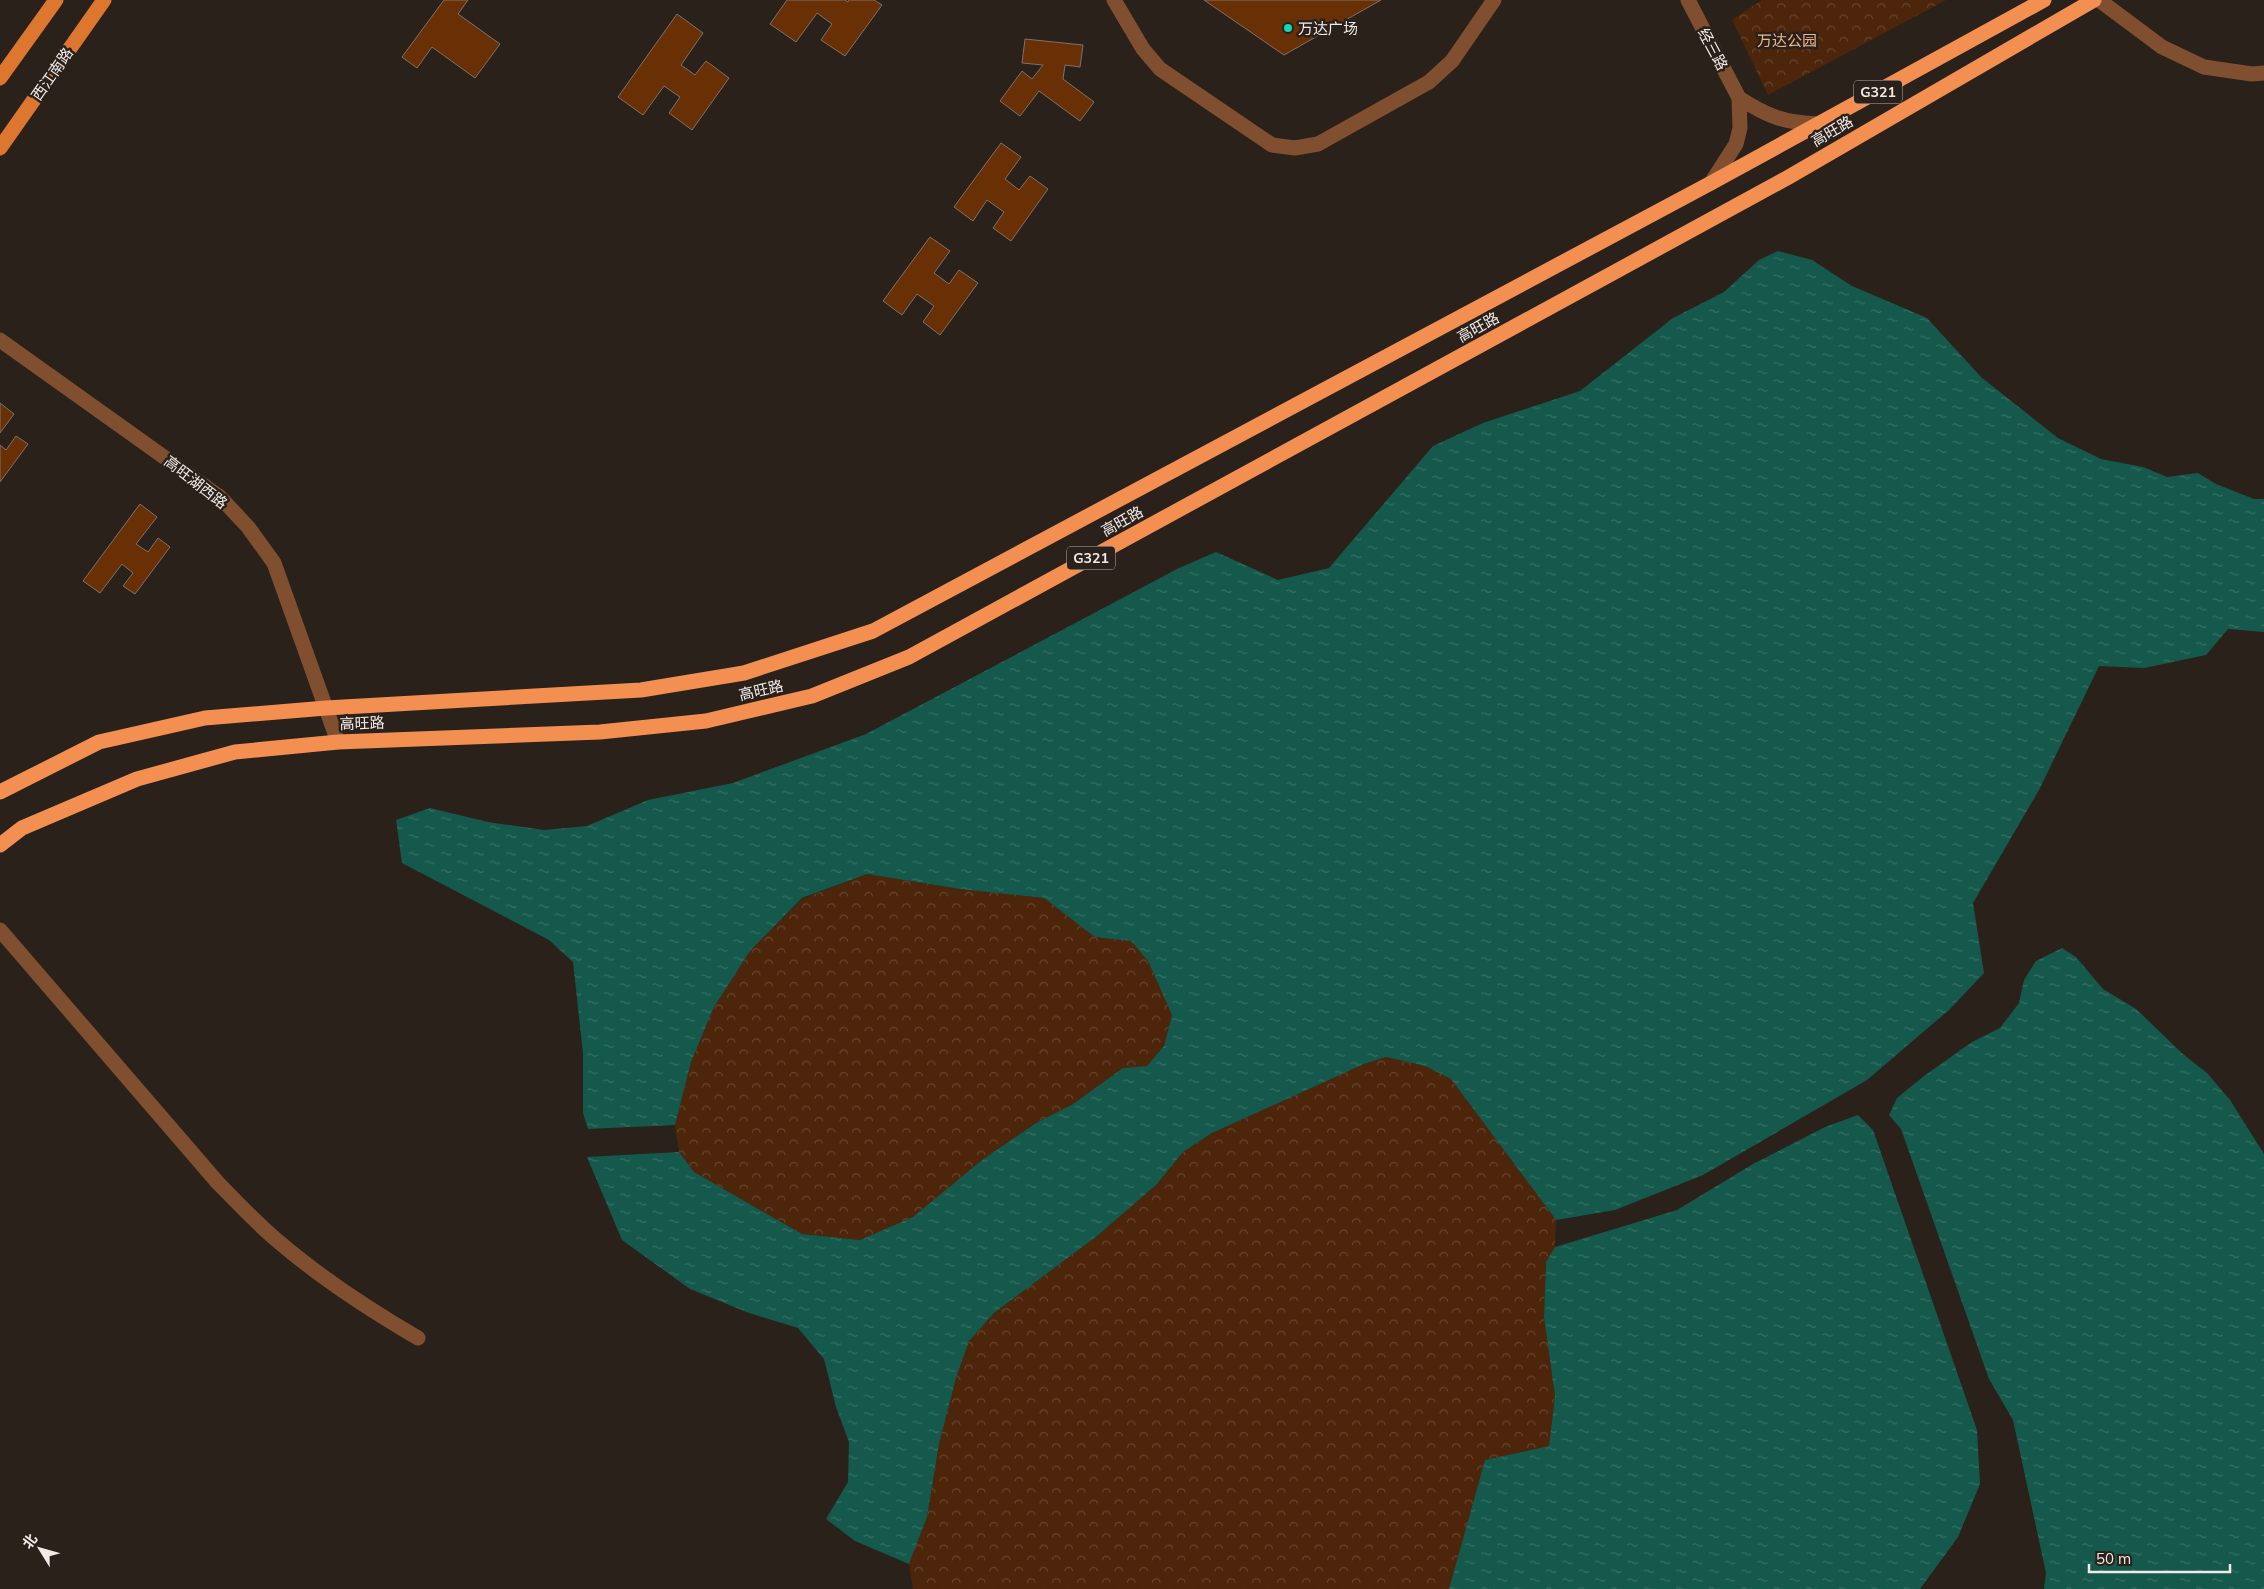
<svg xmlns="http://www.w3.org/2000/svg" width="2264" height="1589" font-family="Mulish,'Noto Sans SC',sans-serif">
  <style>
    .forest { fill: url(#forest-crowns) }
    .water { fill: url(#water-ripples) }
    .building { fill: #683004; stroke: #7e726b }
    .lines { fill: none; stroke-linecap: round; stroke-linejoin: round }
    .minor { stroke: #804f30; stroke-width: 15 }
    .major { stroke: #dd762f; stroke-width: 15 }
    .highway { stroke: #f39051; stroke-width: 15 }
    .poi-dot { fill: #16d5b3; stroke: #2a211b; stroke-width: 2 }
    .labels { text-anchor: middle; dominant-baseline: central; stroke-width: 5; stroke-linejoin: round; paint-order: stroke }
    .shield { fill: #2a211b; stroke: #b5aeaa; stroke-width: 1 }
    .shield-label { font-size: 14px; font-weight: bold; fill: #f1eae7 }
    .poi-label { font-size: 15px; fill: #f1eae7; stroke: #2a211b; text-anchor: start }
    .park-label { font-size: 15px; fill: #f2b38e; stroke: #2a211b }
    .street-label { font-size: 15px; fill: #f1eae7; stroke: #2a211b }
  </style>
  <defs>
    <pattern id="forest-crowns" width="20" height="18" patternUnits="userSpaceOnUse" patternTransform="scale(1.25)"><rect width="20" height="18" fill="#4c250b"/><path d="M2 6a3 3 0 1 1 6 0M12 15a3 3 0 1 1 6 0" fill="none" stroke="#66452f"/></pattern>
    <pattern id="water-ripples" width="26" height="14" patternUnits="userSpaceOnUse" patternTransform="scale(1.25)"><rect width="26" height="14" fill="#14594b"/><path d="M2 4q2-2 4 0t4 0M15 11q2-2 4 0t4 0" fill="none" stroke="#377165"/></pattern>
  </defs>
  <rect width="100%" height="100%" fill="#2a211b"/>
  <path class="forest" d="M1762 0H1946L1768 95 1732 20Z
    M867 874 960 889 1044 898 1095 937 1131 941 1148 961 1172 1015 1164 1046 1147 1066 1123 1068 1073 1104 1036 1123 982 1160 913 1217 860 1240 802 1234 694 1172 679 1152 675 1125 691 1062 714 1007 750 951 802 899Z
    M1386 1057 1425 1066 1451 1079 1556 1220 1555 1247 1546 1262 1544 1317 1555 1396 1549 1446 1485 1460 1449 1589H913L909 1564 927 1517 939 1444 956 1378 969 1341 994 1313 1097 1236 1156 1185 1183 1152 1212 1133 1364 1064Z"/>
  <path class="water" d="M1778 251 1812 260 1852 286 1927 318 1981 377 2058 438 2101 459 2143 467 2167 477 2198 473 2216 484 2254 499H2264V632L2228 629 2206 655 2144 668 2099 666 2039 790 1973 903 1984 973 1950 1009 1867 1080 1703 1175 1615 1210 1556 1220 1451 1079 1425 1066 1386 1057 1364 1064 1212 1133 1183 1152 1156 1185 1097 1236 994 1313 969 1341 956 1378 939 1444 927 1517 909 1564 855 1541 826 1519 848 1482 849 1442 836 1407 824 1359 798 1328 749 1313 690 1289 622 1240 587 1157 679 1152 694 1172 802 1234 860 1240 913 1217 982 1160 1036 1123 1073 1104 1123 1068 1147 1066 1164 1046 1172 1015 1148 961 1131 941 1095 937 1044 898 960 889 867 874 802 898 750 951 714 1007 691 1062 675 1125 588 1129 583 1113V1053L573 962 549 940 402 863 396 820 430 808 488 822 544 830 587 826 648 800 733 783 866 734 1179 568 1216 552 1278 580 1329 568 1433 446 1483 423 1580 391 1673 318 1724 292 1759 260Z
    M2062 948 2076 957 2103 989 2136 1009 2184 1055 2207 1073 2230 1100 2264 1154V1589H2044L2046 1573 2013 1420 1989 1379 1901 1129 1889 1115 1897 1098 1924 1076 1972 1042 2000 1028 2019 1003 2024 980 2036 961Z
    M1858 1115 1873 1130 1977 1430 1980 1484 1958 1537 1920 1589H1449L1485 1460 1549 1446 1555 1396 1544 1317 1546 1262 1555 1247 1677 1210 1753 1164 1825 1127Z"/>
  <path class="building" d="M444 0H468L458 14 500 44 475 78 432 47 417 68 402 57Z
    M787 0H845L848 2 849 0H874L882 5 845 56 821 40 832 24 817 13 796 42 770 24Z
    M1204 0H1381L1284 55Z
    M677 14 703 33 681 65 695 75 706 61 729 78 692 130 669 113 680 97 664 86 643 115 618 97Z
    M1025 39 1083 45 1080 67 1065 65 1063 79 1094 102 1080 121 1039 91 1020 116 1000 101 1022 71 1032 79 1043 65 1022 63Z
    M1001 143 1021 157 1005 179 1019 190 1030 176 1048 189 1011 241 993 228 1004 212 987 200 973 221 954 207Z
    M930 237 950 251 934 273 949 284 959 270 978 283 940 335 923 322 934 306 917 294 902 315 883 301Z
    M0 403 14 414 0 433Z
    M16 436 28 444 0 482V445L6 450Z
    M140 504 157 517 136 544 148 552 158 538 170 547 135 594 123 586 133 573 122 564 100 593 83 581Z"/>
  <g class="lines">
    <path class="minor" d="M1114 0 1143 49 1160 69 1272 145 1295 148 1318 144 1429 82 1452 61 1494 0
      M1688 0 1739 98 1740 128 1736 144 1711 183
      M2099 0 2162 47 2204 67 2252 74 2264 73
      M1739 98C1767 116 1784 123 1819 124
      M0 340 220 497 248 527 274 563 338 742
      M0 930 218 1183C238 1203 257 1224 279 1242 321 1278 370 1310 418 1338"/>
    <path class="major" d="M0 78 56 0
      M0 148 104 0"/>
    <path class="highway" d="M0 792 99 742 205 718 326 708 641 690 744 673 873 631 1711 183 2044 0
      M0 845 22 828 137 779 235 752 338 742 600 732 706 721 812 696 909 657 1787 178 2094 0"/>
  </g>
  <circle class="poi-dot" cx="1288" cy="28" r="5"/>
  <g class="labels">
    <g class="shield">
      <rect x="1854" y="80.5" width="48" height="23" rx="4"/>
      <rect x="1067" y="546.5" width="48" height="23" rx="4"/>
    </g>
    <g class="shield-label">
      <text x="1878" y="92">G321</text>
      <text x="1091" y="558">G321</text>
    </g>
    <g class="poi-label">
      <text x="1298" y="28">万达广场</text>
    </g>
    <g class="park-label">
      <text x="1787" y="40">万达公园</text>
    </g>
    <g class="street-label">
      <text transform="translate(1713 49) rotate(62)">经三路</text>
      <text transform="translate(52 74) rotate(-55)">西江南路</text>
      <text transform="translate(1832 131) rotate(-30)">高旺路</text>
      <text transform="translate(1478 327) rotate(-29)">高旺路</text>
      <text transform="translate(196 482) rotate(38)">高旺湖西路</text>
      <text transform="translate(1122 521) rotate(-29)">高旺路</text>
      <text transform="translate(761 690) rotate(-13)">高旺路</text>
      <text transform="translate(362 723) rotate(-2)">高旺路</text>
    </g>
  </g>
  <g transform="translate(40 1549) rotate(307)" stroke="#2a211b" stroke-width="4" paint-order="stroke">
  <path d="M0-4L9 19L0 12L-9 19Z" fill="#f1eae7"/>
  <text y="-8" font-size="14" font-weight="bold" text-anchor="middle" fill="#f1eae7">北</text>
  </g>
  <path d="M2089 1564v8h141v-8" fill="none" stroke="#f1eae7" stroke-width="2.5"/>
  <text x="2096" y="1564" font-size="15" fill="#f1eae7" stroke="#2a211b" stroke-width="4" paint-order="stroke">50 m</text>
</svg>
